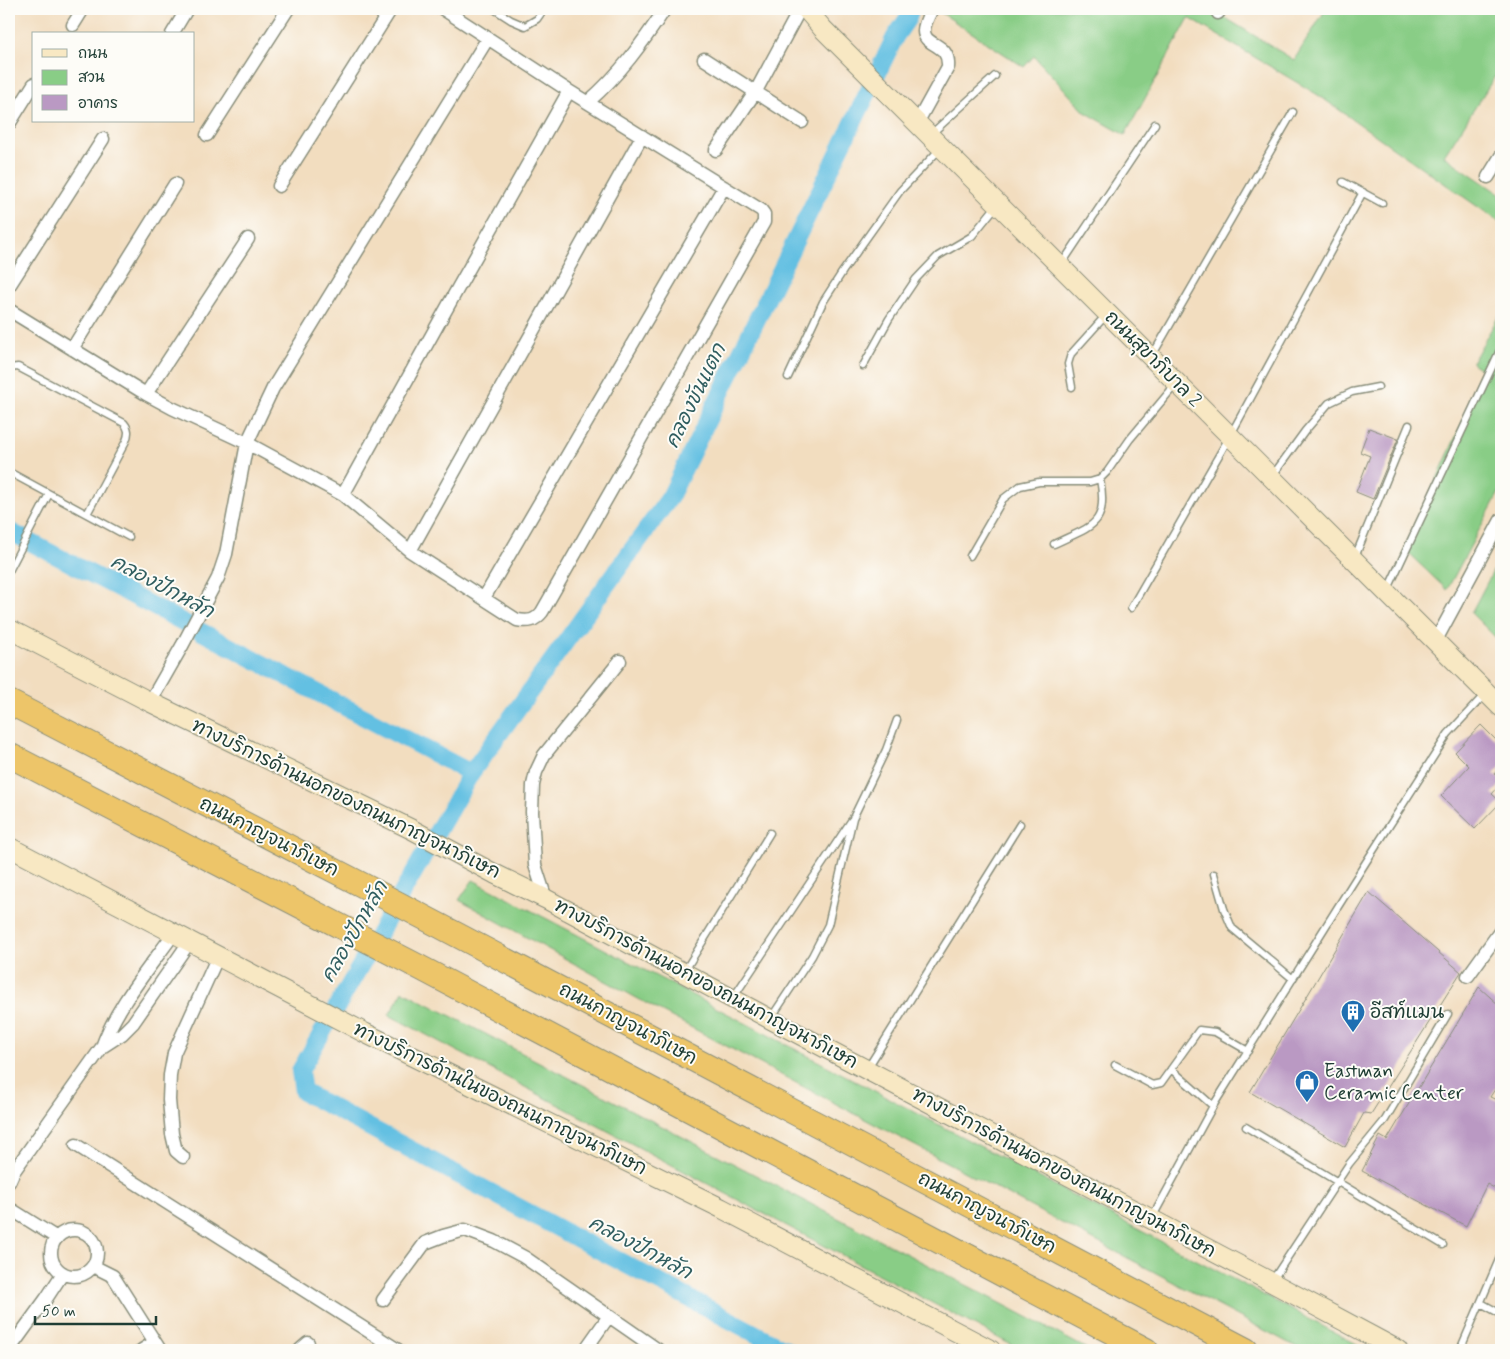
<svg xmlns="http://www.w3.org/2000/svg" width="1510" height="1359" font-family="Mynerve,'Playpen Sans Thai',sans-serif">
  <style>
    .green { fill: #89cd86; stroke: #54855d }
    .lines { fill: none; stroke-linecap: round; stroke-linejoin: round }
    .canal { stroke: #64c0e2; stroke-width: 18 }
    .building { fill: #ba99c3 }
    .lane-casing { stroke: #888d7a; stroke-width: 9 }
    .street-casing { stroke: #888d7a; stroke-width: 15 }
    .secondary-casing { stroke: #888d7a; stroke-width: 21 }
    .highway-casing { stroke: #888d7a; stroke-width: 26 }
    .lane { stroke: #fff; stroke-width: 6 }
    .street { stroke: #fff; stroke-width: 12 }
    .secondary { stroke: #f8e8c3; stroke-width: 19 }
    .highway { stroke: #edc569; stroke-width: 24 }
    .labels { text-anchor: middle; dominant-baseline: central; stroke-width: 4; stroke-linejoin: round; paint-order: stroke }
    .street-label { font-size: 19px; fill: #1f3d34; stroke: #fdfcf7 }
    .poi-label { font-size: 19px; fill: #1f3d34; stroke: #fdfcf7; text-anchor: start }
    .water-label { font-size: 20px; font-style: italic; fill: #305e60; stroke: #fdfcf7 }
  </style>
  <rect width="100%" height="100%" fill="#fdfcf7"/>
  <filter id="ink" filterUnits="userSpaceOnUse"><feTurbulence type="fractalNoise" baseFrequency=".02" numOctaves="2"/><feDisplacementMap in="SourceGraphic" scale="10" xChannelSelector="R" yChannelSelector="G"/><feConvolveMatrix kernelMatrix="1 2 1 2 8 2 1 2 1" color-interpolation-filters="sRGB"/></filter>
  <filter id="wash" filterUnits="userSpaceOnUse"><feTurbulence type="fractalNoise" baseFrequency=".0096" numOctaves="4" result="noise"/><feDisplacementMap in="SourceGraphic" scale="20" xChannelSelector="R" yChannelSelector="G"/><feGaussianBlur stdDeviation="1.12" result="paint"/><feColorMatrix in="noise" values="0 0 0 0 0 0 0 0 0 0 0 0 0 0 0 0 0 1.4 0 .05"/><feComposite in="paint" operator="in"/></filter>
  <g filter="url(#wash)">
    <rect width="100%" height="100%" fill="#f2ddbf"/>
    <path class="green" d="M941 9H1211L1294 60 1326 9H1501V67L1444 156 1501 195V223L1318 95 1189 18 1125 135 1085 112 1034 56 1024 67 940 12Z
      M1501 312V489L1447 590 1405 550 1485 372 1472 363Z
      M1501 556V643L1471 613Z
      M473 880 1368 1350H1302L662 1012 459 900Z
      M403 991 993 1299 1089 1350H1021L389 1015Z"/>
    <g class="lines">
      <path class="canal" d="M9 531 471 773
        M786 1350 303 1092 300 1071 471 773 670 497 895 37 908 18 911 9"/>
    </g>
    <g id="blocks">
      <path class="building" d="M1369 428 1398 439 1373 499 1356 492 1370 456 1360 452Z
        M1481 725 1501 745V766L1494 774 1501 780V784L1492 794 1501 802 1475 829 1441 796 1469 766 1455 752Z
        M1369 892 1461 972 1371 1114 1364 1113 1345 1147 1250 1092Z
        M1479 987 1501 1007V1080L1490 1097 1501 1102V1192L1487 1184 1466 1226 1362 1171 1380 1136 1387 1140Z"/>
    </g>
  </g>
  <g filter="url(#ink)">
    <use href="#blocks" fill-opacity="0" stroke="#888d7a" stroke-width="1"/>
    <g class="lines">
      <defs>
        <path id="lane" d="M494 9 511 20 525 26 537 19 544 9
          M930 135 995 76
          M1343 182 1382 203
          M1061 265 1155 124
          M1152 356 1293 112
          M863 366 889 319 916 279 938 256 972 236 997 205
          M9 368 18 367 124 423C129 429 129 433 126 441L87 514
          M788 377 823 302 843 271 900 191 940 149
          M1072 387 1068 364 1071 354 1107 314
          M9 472 129 537
          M1273 475 1305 431 1329 403 1352 392 1378 387
          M1054 544C1091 526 1109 526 1100 479
          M970 556 1003 499 1020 486 1039 482H1090L1100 479 1107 472 1130 439 1176 384
          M1355 557 1409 425
          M9 571 49 494
          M1388 589 1501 348
          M1131 608 1230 436 1363 192
          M1214 874 1224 909 1232 928 1293 979
          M684 972 770 833
          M733 998 851 821
          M771 1018 812 956 828 925 853 818 886 750 897 720
          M1115 1065 1152 1085 1161 1083 1199 1030 1215 1032 1248 1051
          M867 1069 1020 824
          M1171 1069 1213 1106
          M1246 1127 1443 1245
          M1152 1218 1213 1106 1366 862 1448 734 1486 693
          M1272 1281 1349 1164 1385 1120 1448 1014
          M1481 1303 1501 1314
          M1460 1350 1501 1255"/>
        <path id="street" d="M1218 13 1221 9
          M73 25 83 9
          M172 34 187 9
          M704 59 802 122
          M588 102C620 74 642 44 665 9
          M917 123 948 67C950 42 924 47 924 31 924 23 929 15 932 9
          M9 124 34 84
          M207 135 288 9
          M716 150 756 91 800 9
          M1488 177 1501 156
          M279 186 391 9
          M9 286 103 139
          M9 310 146 394 172 408 247 443 343 495 410 551 517 620C529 622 535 621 542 612L764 222V214L761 210 569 91 443 9
          M72 349 175 184
          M146 394 248 239
          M343 495 458 288 569 91
          M410 551 642 136
          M484 598 724 187
          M1435 642 1501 520
          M150 702 182 646 218 578 226 554 247 443 273 388 488 38
          M546 899 535 865 532 812 533 785 536 772 544 755 620 661
          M1468 976 1501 930
          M102 1047 122 1034 133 1023 190 941
          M76 1145 398 1350
          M183 1157 176 1151 172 1134 169 1100 170 1075 174 1053 218 956
          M9 1182 14 1171 102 1047C117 1005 148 970 174 933
          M9 1208 57 1238
          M51 1253a23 23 0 1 1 46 0a23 23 0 1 1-46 0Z
          M93 1266 113 1276 160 1350
          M383 1300 425 1243 443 1236 465 1230 494 1241 524 1257 658 1350
          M9 1350 46 1299 63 1273
          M142 1350 155 1342
          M300 1350 308 1343
          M585 1350 609 1316"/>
        <path id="secondary" d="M806 9 823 29 1501 707
          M9 629 150 702 411 829 495 874 546 899 770 1019 1271 1282 1398 1350
          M9 847 365 1033 721 1208 991 1350"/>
        <path id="highway" d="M9 702 370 889 1246 1350
          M9 755 417 966 1146 1350"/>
      </defs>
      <use href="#lane" class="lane-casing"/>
      <use href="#street" class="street-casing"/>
      <use href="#secondary" class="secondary-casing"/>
      <use href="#highway" class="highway-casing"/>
      <use href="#lane" class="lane"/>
      <use href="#street" class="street"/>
      <use href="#secondary" class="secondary"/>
      <use href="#highway" class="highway"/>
    </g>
  </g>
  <defs>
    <symbol id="building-pin" viewBox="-11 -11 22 30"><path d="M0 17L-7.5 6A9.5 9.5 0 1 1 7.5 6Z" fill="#1f6fb2" stroke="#fdfcf7"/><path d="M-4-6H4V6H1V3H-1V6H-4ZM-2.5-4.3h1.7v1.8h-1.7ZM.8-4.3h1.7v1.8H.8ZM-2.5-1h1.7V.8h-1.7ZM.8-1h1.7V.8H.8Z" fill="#fff"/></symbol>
    <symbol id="shop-pin" viewBox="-11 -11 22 30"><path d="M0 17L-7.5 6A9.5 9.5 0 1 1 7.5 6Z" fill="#1f6fb2" stroke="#fdfcf7"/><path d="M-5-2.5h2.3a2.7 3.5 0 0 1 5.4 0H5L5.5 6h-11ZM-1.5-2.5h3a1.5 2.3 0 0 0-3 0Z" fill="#fff"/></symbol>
  </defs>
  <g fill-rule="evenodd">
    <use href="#building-pin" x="1339" y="998" width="28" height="38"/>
    <use href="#shop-pin" x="1293" y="1068" width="28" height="38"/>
  </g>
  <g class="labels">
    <g class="street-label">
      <text transform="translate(1153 359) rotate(45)">ถนนสุขาภิบาล 2</text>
      <text transform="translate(346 799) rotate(26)">ทางบริการด้านนอกของถนนกาญจนาภิเษก</text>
      <text transform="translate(269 837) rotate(27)">ถนนกาญจนาภิเษก</text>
      <text transform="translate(706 984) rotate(28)">ทางบริการด้านนอกของถนนกาญจนาภิเษก</text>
      <text transform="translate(628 1024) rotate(28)">ถนนกาญจนาภิเษก</text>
      <text transform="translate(500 1099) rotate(26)">ทางบริการด้านในของถนนกาญจนาภิเษก</text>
      <text transform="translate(1064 1173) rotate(28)">ทางบริการด้านนอกของถนนกาญจนาภิเษก</text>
      <text transform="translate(987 1213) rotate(28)">ถนนกาญจนาภิเษก</text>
    </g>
    <g class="poi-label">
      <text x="1370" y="1012">อีสท์แมน</text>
      <text x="1324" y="1071">Eastman<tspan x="1324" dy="22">Ceramic Center</tspan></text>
    </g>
    <g class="water-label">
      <text transform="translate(696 396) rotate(-64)">คลองขันแตก</text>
      <text transform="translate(162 587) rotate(28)">คลองปักหลัก</text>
      <text transform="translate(355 932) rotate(-60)">คลองปักหลัก</text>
      <text transform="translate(640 1248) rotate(28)">คลองปักหลัก</text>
    </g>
  </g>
  <rect width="1510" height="1359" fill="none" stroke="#fdfcf7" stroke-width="30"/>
  <rect x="32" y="32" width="162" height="90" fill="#fdfcf7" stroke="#a4b0a9"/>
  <rect x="42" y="49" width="25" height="8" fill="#f8e8c3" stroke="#a4b0a9"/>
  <text x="78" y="58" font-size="15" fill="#1f3d34">ถนน</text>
  <rect x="42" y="70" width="25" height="15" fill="#89cd86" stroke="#a4b0a9"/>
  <text x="78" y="82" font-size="15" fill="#1f3d34">สวน</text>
  <rect x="42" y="95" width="25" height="15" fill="#ba99c3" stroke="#a4b0a9"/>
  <text x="78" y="108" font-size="15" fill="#1f3d34">อาคาร</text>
  <path d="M35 1316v8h121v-8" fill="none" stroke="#1f3d34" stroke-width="2.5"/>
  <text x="42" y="1316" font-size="15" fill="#1f3d34" stroke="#fdfcf7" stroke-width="4" paint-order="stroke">50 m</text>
</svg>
